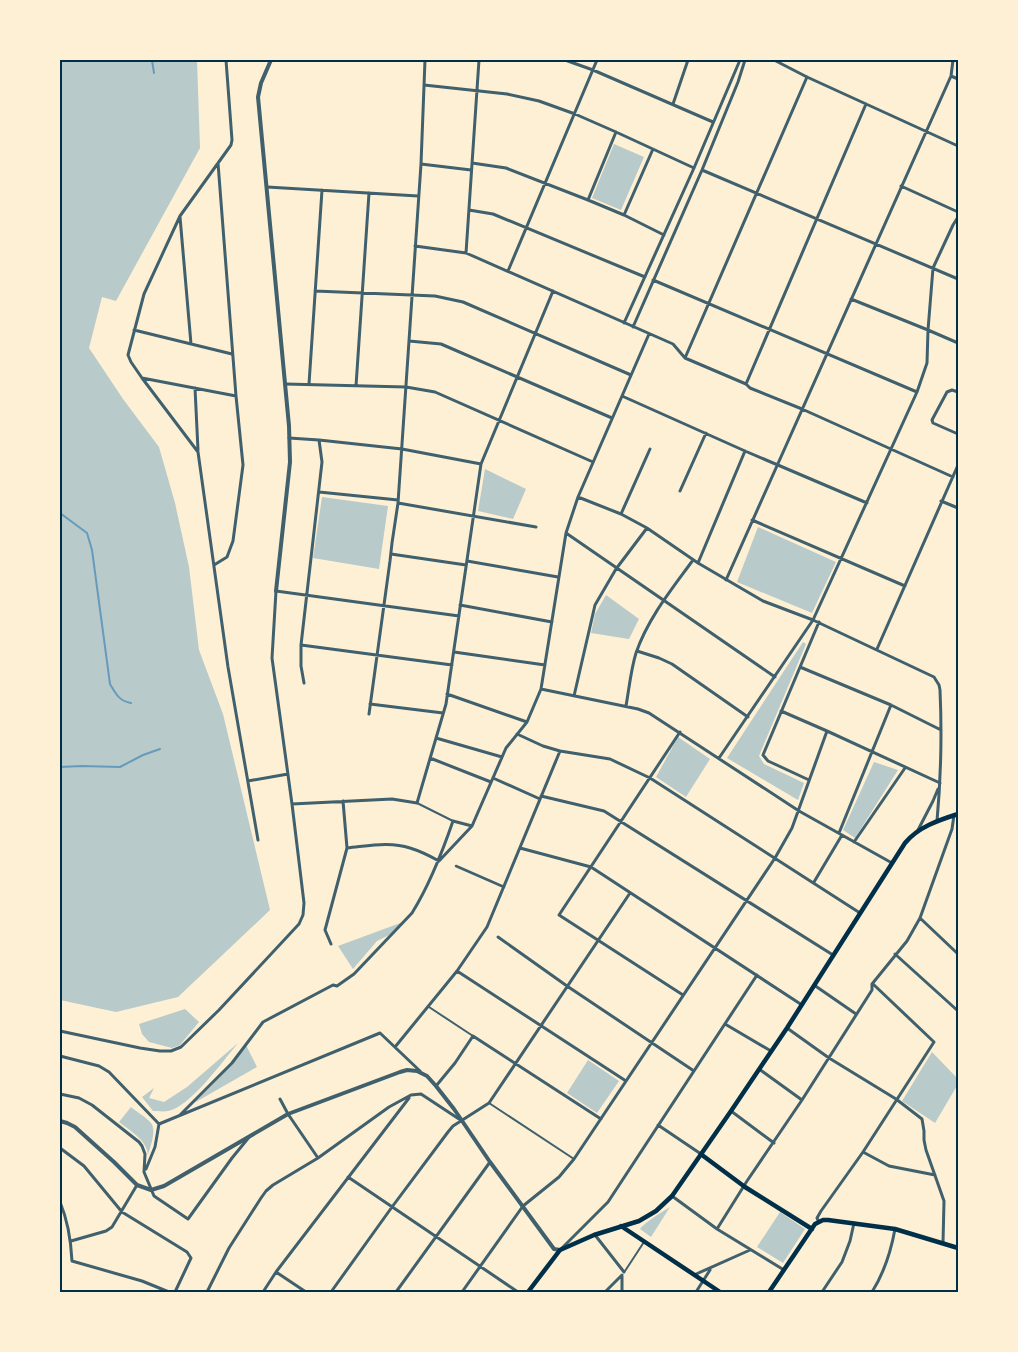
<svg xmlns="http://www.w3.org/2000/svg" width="1018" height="1352" font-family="'Space Grotesk',sans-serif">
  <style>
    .green { fill: #b9caca }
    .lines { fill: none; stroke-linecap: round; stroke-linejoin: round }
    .stream { stroke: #669bbc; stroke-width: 2 }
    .service { stroke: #3f606c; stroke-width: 2 }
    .pedestrian { stroke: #3f606c; stroke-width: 2.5 }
    .minor { stroke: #3f606c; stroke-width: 3 }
    .tertiary { stroke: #3f606c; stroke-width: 4 }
    .secondary { stroke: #003049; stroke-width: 4.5 }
    .neatline { fill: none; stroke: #003049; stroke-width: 2 }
  </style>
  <rect width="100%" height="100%" fill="#fdf0d5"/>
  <path class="green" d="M60 60H197L200 148 116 301 102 297 89 348 123 399 159 447 175 503 189 567 199 650 223 714 270 910 178 997 116 1012 60 1000Z
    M614 144 644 157 621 210 592 198Z
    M485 469 526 489 513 519 478 511Z
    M322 497 388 506 379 569 313 558Z
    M758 527 836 562 812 613 737 582Z
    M606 595 639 619 629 639 591 633 595 614Z
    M803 642 806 644 759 756 764 764 804 783 798 800 727 758Z
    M678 737 710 759 686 797 656 777Z
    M874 762 898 770 855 838 843 830Z
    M403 922 389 935 377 941 353 969 338 946Z
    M185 1009 199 1022 180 1045 172 1048 149 1042 142 1034 139 1024Z
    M238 1043C223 1061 190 1107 168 1111 163 1112 157 1111 153 1111L142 1097 154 1088 149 1098 164 1102 187 1087Z
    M246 1045 257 1067 194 1103C214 1084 230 1068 246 1045Z
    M932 1052 958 1079V1084L935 1123 902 1101Z
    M588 1060 619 1081 597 1113 567 1093Z
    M131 1107C137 1112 146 1117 151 1123 157 1131 150 1147 148 1155 147 1140 130 1131 119 1122Z
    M670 1207 651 1237 640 1229C644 1223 662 1212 670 1207Z
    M780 1212 805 1229 783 1263 757 1247Z"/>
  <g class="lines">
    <path class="stream" d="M152 60 154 73
      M60 513 87 533 92 550 110 684C116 694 119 701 131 703
      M60 767 82 766 120 767 143 755 160 749"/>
    <path class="service" d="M417 803 453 821
      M429 1007 473 1036
      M489 1103 574 1159
      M625 1271 644 1242"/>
    <path class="pedestrian" d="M456 866 504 887"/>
    <path class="minor" d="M226 60 232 140 231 145 180 216 144 294 128 355 131 362 142 378 198 452 228 667 258 840
      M565 60 593 70 713 122
      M774 60 807 77 958 146
      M951 76 958 79
      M424 85 507 94 539 101 575 114 616 132 694 168
      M673 104 688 60
      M472 163 506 168 588 200 624 215 664 235
      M421 164 471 170
      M702 170 958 279
      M901 186 958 212
      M267 187 418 196
      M588 200 616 132
      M469 210 493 214 645 277
      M624 215 653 149
      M180 217 191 344
      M415 246 466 253 673 344 685 358 746 384 750 388 802 409 953 477
      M466 253 479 60
      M508 271 597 60
      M653 280 917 392
      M315 291 435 296 463 302 631 375
      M851 299 928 330 958 343
      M624 323 694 168 740 60
      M633 327 702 170 738 82 745 60
      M134 330 232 354
      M409 341 441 344 612 418
      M685 358 807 77
      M142 378 236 396
      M285 384 406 387 435 392 593 462
      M309 384 322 190
      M746 384 866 104
      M356 386 369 193
      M195 388 198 450
      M958 392 952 390 947 392 932 420 933 423 958 434
      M622 396 745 451 867 503
      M289 438 319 440 402 449 481 464
      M680 491 706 433
      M319 492 398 500
      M578 497 621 514 647 528 698 563 763 601 813 620 934 677 939 685 940 690C942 734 941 777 937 821
      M941 501 958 508
      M398 503 536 527
      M621 514 650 449
      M752 520 905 586
      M566 533 775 677
      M391 554 466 565
      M467 561 558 577
      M698 563 745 451
      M214 565 227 557 233 541 243 465 236 396 218 163
      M726 580 951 76 953 60
      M460 605 552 622
      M301 645 452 665
      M877 649 958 465
      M637 651 659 658 672 664 748 717
      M454 652 545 665
      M800 667 891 705 941 730
      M304 683 301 666V645L322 462 319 440
      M541 689 638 709 649 713 799 811 892 863
      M447 694 527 722
      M574 696 595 605 616 569 647 528
      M370 704 443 713
      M626 706C629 689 631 669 636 653 648 618 672 589 693 560
      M781 711 827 731 940 783
      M369 714 390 561 392 543 398 503 421 164 425 60
      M680 732 559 915 683 995
      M517 734 543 746 560 751 610 759 650 778 860 913
      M436 738 502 757
      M430 758 491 782
      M719 758 813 620 917 392 927 363 928 330 933 268 953 225 958 217
      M493 778 540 799
      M809 780 768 761 763 755 819 622
      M248 781 288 774
      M541 796 604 811 833 955
      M292 804 392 799 417 803 446 704 481 464 553 291
      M918 830 933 801 938 789
      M839 833 891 705
      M854 842 905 768
      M347 848C368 846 390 841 410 848 420 851 430 856 439 861L472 826 506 748 527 722 541 689 566 533 578 497 649 334
      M520 848 591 867 802 1005
      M814 882 842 835
      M920 918 958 954
      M498 937 567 986 694 1071
      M331 944 325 930 347 848 343 801
      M895 954 958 1011
      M457 971 626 1081
      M814 985 856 1014
      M725 1024 771 1051
      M787 1028 829 1058 896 1099 922 1119 924 1131V1140L926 1150 944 1201 943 1243
      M60 1031 140 1048 160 1051H171L181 1047 219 1010 299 924 303 915 304 903 292 804 272 658 276 591 459 616
      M395 1047 457 971 487 927 560 751
      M60 1056 99 1066 109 1072 159 1124
      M759 1069 802 1100
      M436 1086 455 1063 473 1036 601 1119
      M60 1094 79 1098 92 1105 139 1142 142 1146 145 1154 144 1172 154 1196 188 1219 232 1158 250 1136
      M280 1099 288 1114 318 1158
      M731 1111 774 1143
      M180 1115 232 1063 263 1022 333 985 337 986 354 974 412 913C430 884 442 853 453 821L472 826
      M159 1124 380 1033 420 1071
      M658 1125 701 1154
      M60 1148 84 1166 122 1212 187 1252 191 1258 175 1292
      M863 1152 889 1166 935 1175
      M146 1169 155 1147 159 1124
      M348 1177 518 1292
      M672 1196 717 1229 784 1270
      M60 1202C68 1221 71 1241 72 1261L142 1281 169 1292
      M819 1222 817 1218 821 1211 863 1152 934 1042 873 984
      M717 1229 747 1181 802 1100 872 990V984L907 941 920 918 952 829 954 815
      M595 1235 624 1272
      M71 1241 106 1231 112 1227 137 1185
      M561 1249 608 1202 757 975
      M276 1272 306 1292
      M694 1275 750 1250
      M207 1292 229 1248 261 1198 266 1191 273 1185 318 1158 389 1107 411 1095 421 1094 462 1121
      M263 1292 276 1272 409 1098
      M331 1292 392 1207 448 1132 453 1126 489 1103 630 893
      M396 1292 490 1162
      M462 1292 523 1206 559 1177 574 1159 775 858 792 828 827 731
      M605 1292 622 1275
      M622 1292V1276
      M696 1292 710 1270
      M822 1292 842 1262 850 1241 854 1223
      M872 1292C884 1273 891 1251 895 1229"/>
    <path class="tertiary" d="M271 60 261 83 258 97 289 426 290 462 276 591
      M60 1121 67 1123 75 1127 114 1162 137 1185 151 1190 164 1186 288 1114 400 1072 407 1070 417 1071 427 1076 436 1086 454 1109 490 1162 554 1249 560 1250"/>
    <path class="secondary" d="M702 1155 745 1187 812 1229
      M621 1226 720 1292
      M528 1292 560 1250 594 1235 639 1221 656 1211 672 1196 731 1111 787 1028 905 843C918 827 939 820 958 814
      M769 1292 815 1224 823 1220H828L895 1229 958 1248"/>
  </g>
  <rect width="1018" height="1352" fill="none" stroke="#fdf0d5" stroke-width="122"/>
  <rect x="61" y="61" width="896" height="1230" class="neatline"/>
</svg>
